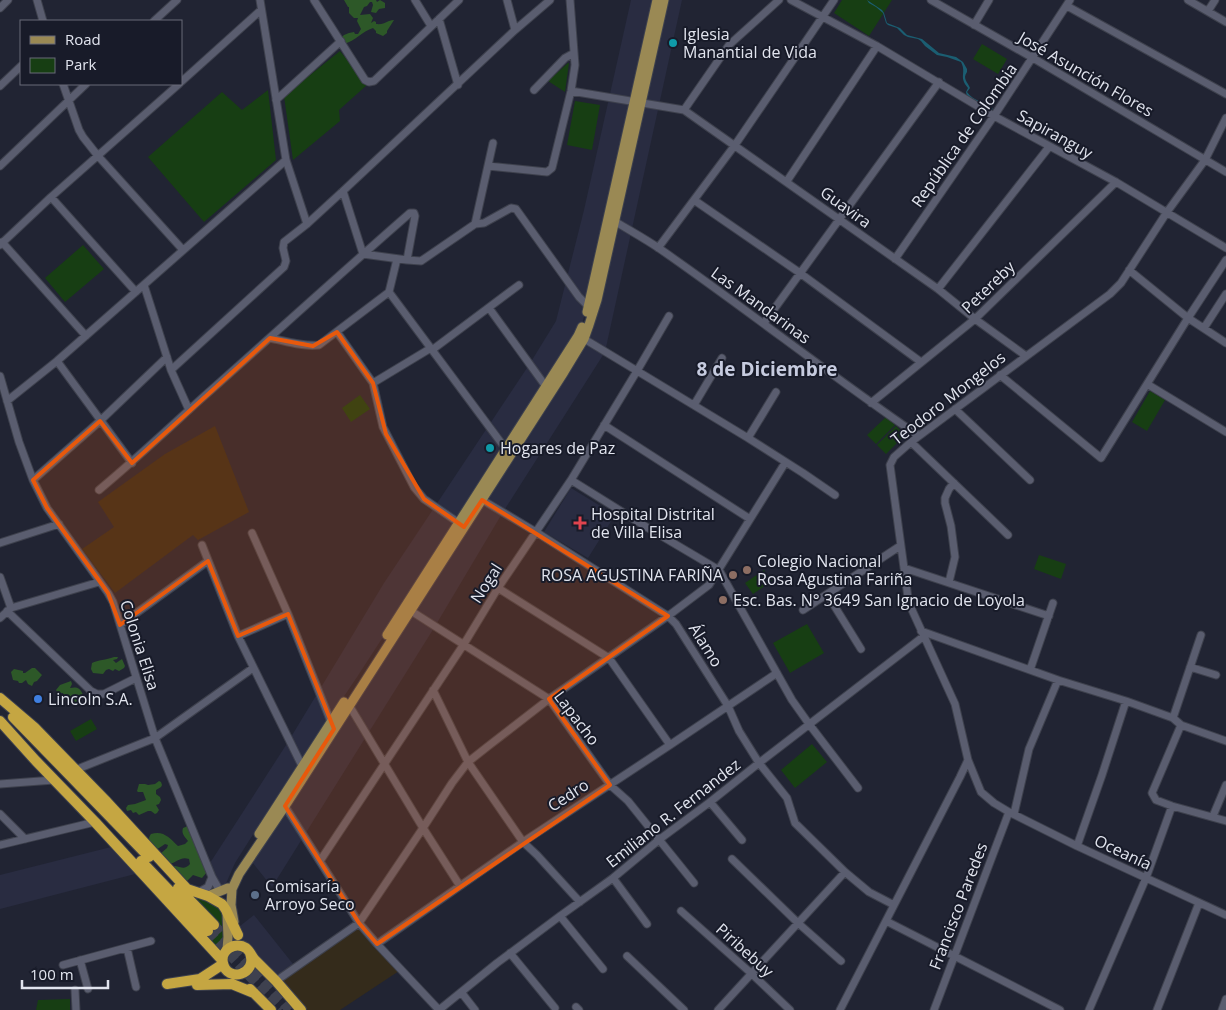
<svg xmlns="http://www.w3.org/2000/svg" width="1226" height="1010" font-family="'Open Sans',sans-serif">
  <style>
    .built { fill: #292c41 }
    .industrial { fill: #342b1b }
    .green { fill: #173e13 }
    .forest { fill: #2d5828 }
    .water { fill: #1b5e72 }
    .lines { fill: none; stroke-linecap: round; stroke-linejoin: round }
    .highway-tunnel { stroke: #3e414f; stroke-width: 10; stroke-dasharray: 10 5; stroke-linecap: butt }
    .minor-casing { stroke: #3e414d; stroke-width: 9 }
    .major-casing { stroke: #3e414d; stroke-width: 11 }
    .highway-casing { stroke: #3e414d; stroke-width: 12 }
    .minor { stroke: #5a5d6f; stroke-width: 7 }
    .major { stroke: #9a8954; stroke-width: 9 }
    .highway { stroke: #c5a642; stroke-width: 10 }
    .marked { fill: #e8590c; fill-opacity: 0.2; stroke: #e8590c; stroke-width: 4; stroke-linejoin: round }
    .culture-dot { fill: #0f9aa8; stroke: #181b29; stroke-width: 2 }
    .health-dot { fill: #e0444e; stroke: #181b29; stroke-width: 2 }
    .education-dot { fill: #8d6e63; stroke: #181b29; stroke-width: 2 }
    .shop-dot { fill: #3f7fe0; stroke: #181b29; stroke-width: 2 }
    .service-dot { fill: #5c6f8a; stroke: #181b29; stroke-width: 2 }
    .labels { text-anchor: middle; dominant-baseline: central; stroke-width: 4; stroke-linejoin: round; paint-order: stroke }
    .poi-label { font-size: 16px; fill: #e1e4ee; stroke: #181b29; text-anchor: start }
    .street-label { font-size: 16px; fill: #e1e4ee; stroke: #181b29 }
    .quarter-label { font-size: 19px; font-weight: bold; fill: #c6cbdf; stroke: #181b29 }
  </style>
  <rect width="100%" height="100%" fill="#212433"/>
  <path class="built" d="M631 0H654L591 290 582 324 463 514 357 677 281 790 235 863 224 888 221 889 210 863 288 742 384 583 529 365 556 321 584 210Z
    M666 0H682L605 352 503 512 434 628 272 887 252 862 486 502 585 342Z
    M571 488 615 515 588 558 544 532Z
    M115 846 139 873 0 909V875Z
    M254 915 297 969 277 981 244 944 241 935 240 926Z"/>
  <path class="industrial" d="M215 426 249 512 198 540 193 535 115 593 82 549 114 527 98 502 165 454Z
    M360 927 399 971 340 1010H302L280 982Z"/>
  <path class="green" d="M842 0H892L869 36 834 13Z
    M982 44 1007 59 998 74 973 59Z
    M340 51 367 85 339 110 340 121 293 160 284 96Z
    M568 63H569L565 92 548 81Z
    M268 90 276 160 204 222 148 157 222 92 242 110Z
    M575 101 600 105 592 150 567 145Z
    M83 245 104 269 65 302 45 278Z
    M1150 391 1165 400 1147 431 1132 422Z
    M360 395 370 409 351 422 342 408Z
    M886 417 895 425 876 444 867 435Z
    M896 426 905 435 886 454 877 445Z
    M1039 555 1066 564 1061 579 1034 569Z
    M764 570 772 581 753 594 745 583Z
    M807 624 824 653 790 673 773 643Z
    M91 719 97 729 76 741 70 731Z
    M812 744 827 762 795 788 781 770Z
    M189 893 223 906 224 943 220 951 206 934Z
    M70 999V1010H36L38 1000Z"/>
  <path class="forest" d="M344 0H376L377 2 380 0 385 3V8L379 9 376 13 371 12 373 5 372 2H370L367 6 364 7 360 15 370 14 373 18 371 23 374 21 376 22V24C386 25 387 20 394 20L387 31V33L383 36 376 33V31L373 28C363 31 355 41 344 44L340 39 344 35 349 33 354 32 355 34H358L361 29 357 21 358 18H354L349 13V7H348Z
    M114 657H118L117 659 113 660 116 663 122 659 125 666 124 668 119 671 115 669 113 671 109 669 106 670 103 674 93 673 91 669 92 663C98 660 106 660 114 657Z
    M32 668H35L42 675 37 681 34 682 32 686 28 684 26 680 22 683H19L18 681 13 680 11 672 14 669 23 671V673H25Z
    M71 681 72 684 70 688C76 687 80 687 83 695 81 700 78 703 72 703L69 700 66 701 63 693H58L56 690 60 685Z
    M159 781 161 782 162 785 161 787 156 790V794L160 797 161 800 159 804 156 805 159 810 157 813 155 814 151 811H148L139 815 136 812 133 813 131 810 127 811 126 808 128 805 135 804 146 800 143 792H138L137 791 139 784H145L148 785 155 784Z
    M188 826 196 842 195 847 200 855 207 872 202 878 193 875 186 882 173 867 175 866C181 867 185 870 190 864L189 859C181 856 177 862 170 864L160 854 167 848 168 845 165 844 156 850C152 845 146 840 151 834 163 830 170 838 178 846L185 844 188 841C185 837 181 834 183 828Z"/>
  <path class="water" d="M867 0 882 10 884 13 887 23 900 28 907 35 922 39 939 53 956 57 963 62 967 69V72C962 79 968 82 970 88L967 92C973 101 985 102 993 109L991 110 967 96 966 92 968 88C958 76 967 74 961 62L947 57 937 55 925 46 921 41 918 39 908 37 904 35 897 28 888 25 886 23 883 13 876 7 869 3Z"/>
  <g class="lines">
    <path class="highway-tunnel" d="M214 925 290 1010
      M208 931 281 1010"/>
    <defs>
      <path id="minor" d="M37 0 43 21
        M260 0 286 160 307 224
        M314 0 365 80 369 82 374 81 459 0
        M415 0 431 26
        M507 0 515 30
        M791 0 877 46 994 116 1116 182 1226 248
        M931 0 1033 58 1226 172
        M1188 0 1226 22
        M1067 6 1226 94
        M0 8 8 0
        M1208 11 1215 0
        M439 19 458 85
        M154 21 177 0
        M974 25 989 0
        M181 82 261 10
        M63 84 79 130 83 137 98 156 183 250
        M0 86 21 66
        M534 90 565 58 574 53
        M571 91 684 110 938 289 975 319 1026 356
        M276 100 341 41
        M684 110 729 45 779 0
        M1226 118 1205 160 1167 212 1121 283 1110 294 911 442 894 457 890 465 904 568 908 598 912 610 955 704 968 760 981 792 994 803 1009 812 1077 846 1226 915
        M0 166 86 84
        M488 166 547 172 552 168 571 91 575 65 570 0
        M787 181 877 46
        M343 191 363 254
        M51 197 136 292
        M694 200 800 273 921 362
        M611 219C627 229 644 238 660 249 748 310 831 376 919 436
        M475 224 484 223 511 208 516 209 579 297 591 309
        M2 242 86 336
        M0 245 51 197 179 84
        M658 248 735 145 834 0
        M363 254 407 260 421 261 475 224 493 143
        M895 259 994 116 1070 0
        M1129 270 1188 318 1226 343
        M144 285 171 370 189 410
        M938 289 1049 147
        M389 292 508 452
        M489 308 547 388
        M764 323 939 82
        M1204 328 1226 294
        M337 332 373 383 383 427 414 487 424 499 459 523
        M581 337 748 438 803 473 835 495
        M270 338C285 341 303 347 319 345L389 292 397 259
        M432 350 519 285
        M57 361 132 463
        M171 370 284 267 286 261 283 248 284 242 307 224 343 191 515 30 550 0
        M1000 375 1101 458 1188 318 1226 260
        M0 376 19 442 33 480 47 508 108 593 113 602 155 738 212 877 220 891
        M373 383 431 348
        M1147 384 1226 432
        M7 401 57 361 286 160
        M871 403 975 319 1116 182
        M694 405 722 358
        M955 409 1030 480
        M604 425 750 519
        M748 438 776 392
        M911 442 1008 535
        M33 480 100 421 167 357
        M571 480 648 528 719 570 792 700 809 724 858 788
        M99 490C134 461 167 430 201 399 271 337 340 274 410 213H414L415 216 407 260
        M479 498 536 532 668 616 676 624 728 706 739 731 759 763 787 798 795 823 845 872 869 892 894 905
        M252 533 288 614 331 722
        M0 543 59 524
        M202 545 238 636 304 770
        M904 568 1049 616
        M0 577 11 608
        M949 582 955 557 951 526 945 503V498L949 489 954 483
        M498 588 609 658 670 745
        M827 594 861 649
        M408 609 549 699 610 785 628 801 694 883
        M803 610 900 546
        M7 611 91 691 97 694H104L136 678
        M0 618 11 608 99 582
        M120 625 208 561
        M921 631 1058 680 1126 701 1173 718 1181 725 1226 741
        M238 636 288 614
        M1190 667 1216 675
        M1030 670 1053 603
        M433 690 468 762 523 842 537 855 580 902
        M349 705 423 828 460 886
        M1173 718 1201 635
        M1181 725 1152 793 1156 800 1172 806 1226 821
        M75 770 155 738 253 668
        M0 784 54 780
        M710 802 742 840
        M283 803 359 923 377 944 439 1010
        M0 814 25 839
        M1014 814 1029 749 1058 680
        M1213 816 1226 785
        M0 845 95 822
        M1077 846 1102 775 1126 701
        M732 859 798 923 841 961
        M320 861 464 644 498 588 571 480 637 371 669 316
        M613 878 647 924
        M199 892 208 887 212 877
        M681 911 752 974 790 1010
        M560 916 603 969
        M886 921 1060 1010
        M377 944 523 842 670 745 777 673
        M127 948 136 987
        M510 953 555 1008
        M627 956 684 1010
        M80 960 88 989
        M63 965 151 941
        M276 981 359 923 423 828 452 783 468 762 487 747 549 699 668 616 709 585 785 463
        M75 990 76 1010
        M461 992 475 1010
        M576 1007 579 1010
        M439 1010 497 963 560 916 613 878 660 839 710 802 759 763 924 636
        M718 1010 845 872
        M840 1010 960 777 968 760
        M934 1010 1009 812
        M1089 1010 1146 878 1172 806
        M1157 1010 1199 903
        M1222 1010 1226 999"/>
      <path id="major" d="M587 312 657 0
        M387 635 578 336 582 327
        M259 834 344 702
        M208 896 228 888
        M227 914 228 937 227 949
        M234 922 231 905 232 889 239 874 285 806 564 372 584 339 589 325 597 300 664 0"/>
      <path id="highway" d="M0 698 34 727 105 800 187 889 208 896 222 904 226 910 238 935
        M13 717 149 857
        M0 721 36 761 95 822 222 960
        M141 861 208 931
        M178 888 214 925
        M250 953C258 975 227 983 223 963 220 950 235 941 246 948 250 951 252 957 255 960L276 981 301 1010
        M167 984 200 979 223 964
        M197 985 232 984 254 993
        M250 989 271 1010"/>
    </defs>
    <use href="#minor" class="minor-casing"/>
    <use href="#major" class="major-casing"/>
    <use href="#highway" class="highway-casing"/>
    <use href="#minor" class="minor"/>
    <use href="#major" class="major"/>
    <use href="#highway" class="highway"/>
  </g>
  <path class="marked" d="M337 332 373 383 386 434 424 499 464 527 482 500 668 616 549 699 610 785 377 944 359 923 285 806 334 729 288 614 238 636 208 561 120 625 108 593 47 508 33 480 100 421 132 463 270 338 313 346Z"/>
  <g class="culture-dot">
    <circle cx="673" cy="43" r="5"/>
    <circle cx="490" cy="448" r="5"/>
  </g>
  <path class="health-dot" d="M577.5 515.5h5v5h5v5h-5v5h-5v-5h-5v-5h5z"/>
  <g class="education-dot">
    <circle cx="747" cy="570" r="5"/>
    <circle cx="733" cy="575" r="5"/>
    <circle cx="723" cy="600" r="5"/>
  </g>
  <circle class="shop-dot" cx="38" cy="699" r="5"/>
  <circle class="service-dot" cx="255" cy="895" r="5"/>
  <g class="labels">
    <g class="poi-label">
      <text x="683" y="34">Iglesia<tspan x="683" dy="18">Manantial de Vida</tspan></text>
      <text x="500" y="448">Hogares de Paz</text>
      <text x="591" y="514">Hospital Distrital<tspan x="591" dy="18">de Villa Elisa</tspan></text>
      <text x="757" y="561">Colegio Nacional<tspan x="757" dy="18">Rosa Agustina Fariña</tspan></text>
      <text x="723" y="575" text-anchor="end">ROSA AGUSTINA FARIÑA</text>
      <text x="733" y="600">Esc. Bas. N° 3649 San Ignacio de Loyola</text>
      <text x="48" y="699">Lincoln S.A.</text>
      <text x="265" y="886">Comisaría<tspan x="265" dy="18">Arroyo Seco</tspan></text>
    </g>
    <g class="street-label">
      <text transform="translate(1086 74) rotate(30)">José Asunción Flores</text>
      <text transform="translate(1055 134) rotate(29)">Sapiranguy</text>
      <text transform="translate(964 135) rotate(-55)">República de Colombia</text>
      <text transform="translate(846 207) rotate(36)">Guavira</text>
      <text transform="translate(988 287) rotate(-44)">Petereby</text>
      <text transform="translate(761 305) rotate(36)">Las Mandarinas</text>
      <text transform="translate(948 398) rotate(-38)">Teodoro Mongelos</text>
      <text transform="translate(486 583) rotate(-57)">Nogal</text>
      <text transform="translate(140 645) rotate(72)">Colonia Elisa</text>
      <text transform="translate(706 645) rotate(58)">Álamo</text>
      <text transform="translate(577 718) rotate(53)">Lapacho</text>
      <text transform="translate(568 795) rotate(-33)">Cedro</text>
      <text transform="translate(673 813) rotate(-38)">Emiliano R. Fernandez</text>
      <text transform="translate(1123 852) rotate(25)">Oceanía</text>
      <text transform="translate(958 906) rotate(-69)">Francisco Paredes</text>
      <text transform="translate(745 950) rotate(42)">Piribebuy</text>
    </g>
    <g class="quarter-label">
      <text x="767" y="369">8 de Diciembre</text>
    </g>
  </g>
  <rect x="20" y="20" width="162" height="65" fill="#181b29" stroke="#686b78"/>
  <rect x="30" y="36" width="25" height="8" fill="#9a8954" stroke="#686b78"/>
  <text x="65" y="45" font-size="15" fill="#e1e4ee">Road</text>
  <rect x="30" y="58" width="25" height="15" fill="#173e13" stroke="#686b78"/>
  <text x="65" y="70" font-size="15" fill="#e1e4ee">Park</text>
  <path d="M22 980v8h86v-8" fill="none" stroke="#e1e4ee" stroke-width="2.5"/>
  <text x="30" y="980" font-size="15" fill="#e1e4ee" stroke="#181b29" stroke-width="4" paint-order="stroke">100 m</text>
</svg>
